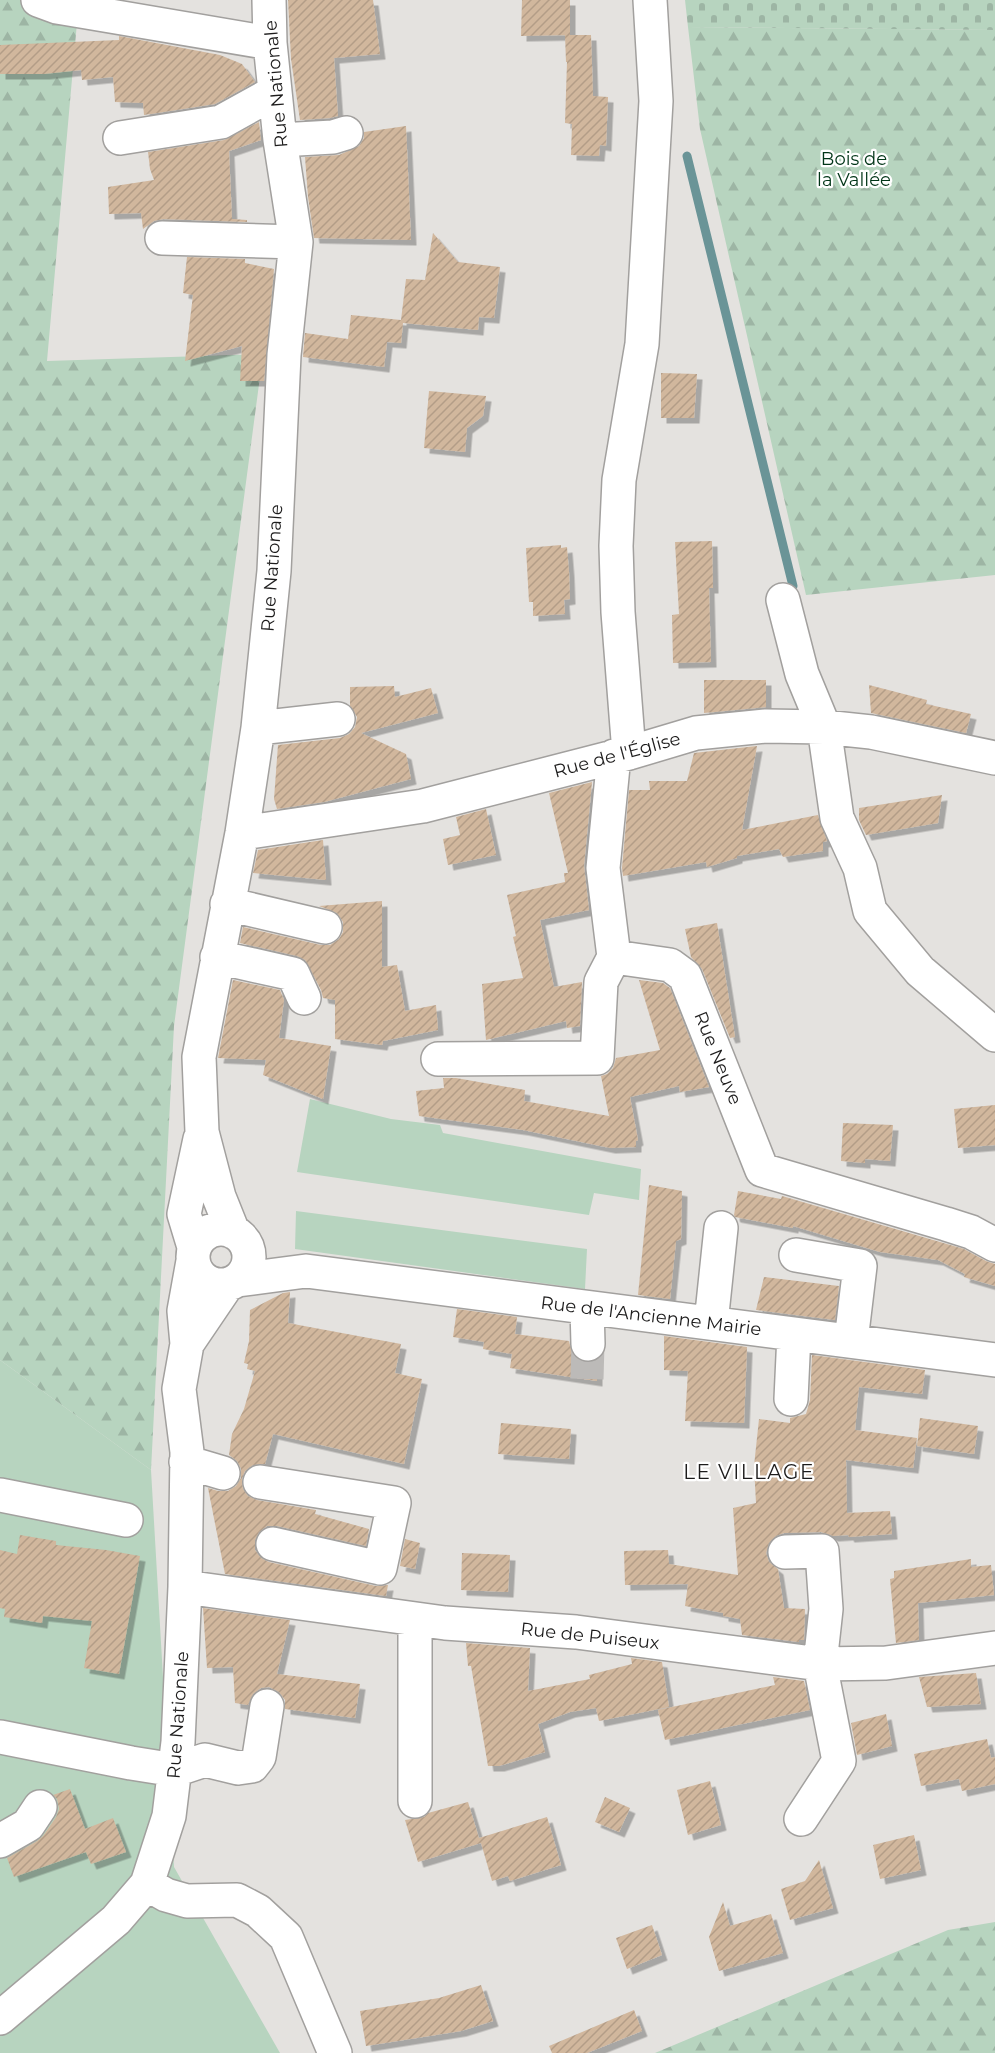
<svg xmlns="http://www.w3.org/2000/svg" width="995" height="2053" font-family="Montserrat,sans-serif">
  <style>
    .green { fill: #b7d4bf }
    .forest { fill: url(#forest-firs) }
    .cemetery { fill: url(#cemetery-stones) }
    .lines { fill: none; stroke-linecap: round; stroke-linejoin: round }
    .stream { stroke: #6a9497; stroke-width: 9 }
    .building { fill: url(#building-hatch); filter: url(#shadow) }
    .minor-tunnel { stroke: #bcbab8; stroke-width: 33; stroke-dasharray: 33 16; stroke-linecap: butt }
    .minor-casing { stroke: #a2a09e; stroke-width: 36 }
    .minor { stroke: #fff; stroke-width: 33 }
    .labels { text-anchor: middle; dominant-baseline: central; stroke-width: 4.5; stroke-linejoin: round; paint-order: stroke }
    .street-label { font-size: 18px; fill: #1d1c1c; stroke: #fff }
    .park-label { font-size: 18px; fill: #003517; stroke: #fff }
    .neighbourhood-label { font-size: 20px; letter-spacing: 1.5px; fill: #1d1c1c; stroke: #fff }
  </style>
  <defs>
    <pattern id="forest-firs" width="22" height="20" patternUnits="userSpaceOnUse" patternTransform="scale(1.5)"><rect width="22" height="20" fill="#b7d4bf"/><path d="M5 1l3.5 6h-7zM16 11l3.5 6h-7z" fill="#9db5a4"/></pattern>
    <pattern id="cemetery-stones" width="16" height="16" patternUnits="userSpaceOnUse" patternTransform="scale(1.5)"><rect width="16" height="16" fill="#b7d4bf"/><path d="M2 7V4a2 2 0 0 1 4 0v3zM10 15v-3a2 2 0 0 1 4 0v3z" fill="#9db5a4"/></pattern>
    <pattern id="building-hatch" width="6" height="6" patternUnits="userSpaceOnUse" patternTransform="scale(1.5)"><rect width="6" height="6" fill="#d1b79d"/><path d="M-1 1l2-2M0 6l6-6M5 7l2-2" fill="none" stroke="#b39d87"/></pattern>
    <filter id="shadow"><feDropShadow dx="5.5" dy="5.5" stdDeviation="0" flood-color="#0004"/></filter>
  </defs>
  <rect width="100%" height="100%" fill="#e4e2df"/>
  <path class="green" d="M310 1099 391 1119 440 1125 443 1133 641 1169 639 1200 594 1193 589 1215 297 1172Z
    M296 1211 587 1249 585 1289 295 1249Z
    M0 1360 151 1470 174 1867 280 2053H0Z"/>
  <path class="forest" d="M0 0H79L47 361 263 354 174 1026 151 1470 0 1360Z
    M688 27 995 30V575L806 595 700 129Z
    M995 1922V2053H655L948 1930Z"/>
  <path class="cemetery" d="M685 0H995V30L688 27Z"/>
  <g class="lines">
    <path class="stream" d="M687 156 793 586"/>
  </g>
  <path class="building" d="M288 0H373L380 54 334 58 338 116 330 118 300 120 291 59Z
    M522 0H570V35L521 36Z
    M565 35H591L593 96 608 97 606 146 600 145 599 156 571 155 572 124 565 123 567 62H566Z
    M119 36 220 55 242 64 255 82 215 104 144 115 143 103 115 102 113 77 82 80 81 70 44 74H0V45L119 40Z
    M259 122 261 140 229 151 232 219 247 220V222L163 219 154 221 143 229 141 213 109 214 108 187 154 180 150 169 148 152 224 140Z
    M406 126 411 240 314 238 308 197 305 157 339 155 359 146 364 138V132Z
    M433 233 458 262 500 267 494 318 479 317 478 330 403 323 401 343 387 342 384 367 303 357 305 333 348 339 351 315 401 320 406 279 425 280Z
    M187 257 245 259V263L274 269 264 381H240L242 346 185 361 193 295 183 293Z
    M661 373 697 374 694 418H661Z
    M429 391 486 396 483 416 467 428 465 452 424 448Z
    M712 541 713 588H709L711 662 673 663 672 615 679 614 675 542Z
    M561 545V548L567 547 569 572 570 599 564 600 565 614 533 616V602H529L526 548Z
    M704 680H766V707L704 713Z
    M869 685 927 700 926 704 971 714 966 733 871 713Z
    M394 686 395 697 431 688 438 713 361 733 406 754 411 779 324 802 277 809 274 799 278 745 340 738 349 734 355 727 357 717 350 706V687Z
    M757 746 742 830 818 815 827 841 823 842V851L783 857 779 849 737 856V858L707 867 706 862 623 876 622 868 629 790H650L649 781H687L694 753Z
    M592 782 584 866 589 910 540 920 554 987 582 982 580 1026 567 1028 566 1021 486 1040 482 984 523 978 513 937 516 936 507 895 565 882 564 873H568L549 793Z
    M942 795 938 823 866 835 859 820V808Z
    M486 809 496 855 448 865 443 839 460 835 456 817Z
    M323 840 326 880 253 873 258 850Z
    M382 901V967L397 965 405 1011 436 1005 438 1030 383 1041 382 1045 335 1039V1000L323 998 321 990 305 960 297 956 240 943 243 927 321 945H330L339 939 343 932V922L337 913 319 906Z
    M717 923 735 1037 730 1038 702 969 691 957 685 929Z
    M233 980 280 990 284 1000 279 1038 331 1046 323 1099 263 1075 266 1060 218 1058Z
    M639 980 663 983 670 988 709 1087 680 1092 679 1086 630 1097 638 1140 636 1141V1147L610 1148 523 1130 419 1116 416 1091 444 1088 443 1078H456L525 1090 524 1101 609 1116 601 1076 607 1074 613 1068 616 1058 660 1050Z
    M995 1105V1145L958 1148 954 1109Z
    M843 1123 893 1125 890 1161 865 1159V1163L841 1161Z
    M649 1185 682 1191 681 1239 676 1241 670 1299 638 1295Z
    M738 1191 781 1199 782 1196 964 1249 986 1261 995 1264V1286L964 1277 965 1274 938 1260 880 1252 793 1226V1228L735 1217 734 1215Z
    M764 1277 839 1286 835 1320 756 1310Z
    M290 1292 288 1323 401 1344 395 1373 422 1379 404 1464 273 1434 265 1464 253 1465 245 1471 242 1479 243 1489 248 1496 257 1500 316 1510 315 1514 369 1529 366 1546 277 1526H267L259 1532 255 1540V1550L261 1558 269 1562 376 1586 388 1585 386 1596 225 1574 208 1488 218 1491H228L236 1486 241 1478V1469L237 1461 229 1455 232 1434 244 1409 255 1371 247 1369 248 1364 244 1363 249 1341 250 1310 283 1293Z
    M457 1309 517 1317 515 1334 569 1341 572 1353 579 1360 588 1363 597 1360V1381L510 1368 512 1354 483 1349 484 1342 453 1337Z
    M664 1336 747 1347 744 1423 685 1421 688 1371 664 1370Z
    M812 1355 925 1370 922 1394 859 1387 855 1430 917 1438 913 1468 846 1460 847 1513 890 1511 892 1534 849 1537 848 1535 833 1536 821 1532 784 1533 776 1536 769 1543 766 1553 769 1562 778 1569 784 1608 805 1609 804 1640H799V1642L742 1635 740 1619 723 1616V1613L685 1606 688 1584 625 1585 624 1551 668 1550 669 1564 738 1575 733 1508 756 1503 754 1466 759 1419 790 1423V1418L806 1414 810 1400Z
    M920 1418 978 1426 974 1454 917 1446Z
    M501 1423 571 1429 569 1459 498 1454Z
    M20 1535 56 1541V1545L106 1550 140 1556 119 1674 84 1668 92 1621 43 1616 42 1623 4 1617 5 1609 0 1608V1550L17 1554Z
    M405 1539 420 1543 415 1569 400 1566Z
    M462 1553 510 1555 508 1592 461 1590Z
    M971 1559V1567L991 1565 994 1595 918 1603 919 1640 896 1643 890 1579 894 1578V1571Z
    M203 1608 290 1620 277 1674 360 1684 355 1718 285 1709V1700L279 1692 269 1687 261 1688 253 1694 248 1705 235 1703 233 1667 207 1668Z
    M466 1643 530 1648 528 1691 590 1679 589 1675 632 1664 631 1658 662 1662 669 1707 599 1721 596 1708 570 1712 538 1724 545 1752 499 1766H488L471 1666H468Z
    M976 1673 981 1704 927 1707 919 1677Z
    M773 1677 804 1681 810 1710 665 1740 658 1710 775 1685Z
    M886 1714 892 1746 857 1755 851 1723Z
    M987 1739 991 1758 995 1757V1784L962 1791 959 1779 921 1786 914 1754Z
    M710 1781 721 1825 688 1835 677 1790Z
    M70 1789 85 1829 113 1818 126 1852 91 1864 86 1852 14 1877 7 1858 37 1841 43 1836 56 1817 59 1809 57 1799 53 1795Z
    M605 1797 630 1808 619 1832 595 1822Z
    M468 1802 479 1838 547 1817 561 1865 510 1881 508 1876 492 1881 481 1843 418 1862 405 1820 424 1817 428 1813Z
    M914 1835 921 1870 880 1879 873 1845Z
    M819 1860 833 1908 790 1920 781 1889 805 1881Z
    M723 1902 730 1926 771 1914 783 1953 719 1971 709 1937Z
    M652 1925 662 1955 627 1969 616 1938Z
    M481 1985 493 2021 461 2031 366 2046 360 2011 439 1998Z
    M634 2010 642 2031 587 2053H552L549 2046Z"/>
  <g class="lines">
    <path class="minor-tunnel" d="M587 1379 588 1344"/>
    <defs>
      <path id="minor" d="M38 0 57 7 270 43
        M120 138 221 122 275 92
        M280 140 333 137 346 133
        M162 238 296 242
        M783 600 802 674 824 727 837 818 860 868 870 911 920 971 995 1035
        M258 728 338 719
        M629 753 618 612 616 546 619 480 642 344 656 101 650 0
        M242 833 423 806 629 753 696 733 766 726 824 727 871 732 995 758
        M227 904 325 927
        M217 957 293 974 304 998
        M614 957 670 965 685 976 762 1170 946 1224 971 1232 995 1245
        M614 957 603 868 614 756
        M438 1059 597 1058 601 982 614 957
        M193 1257a28 28 0 1 1 56 0a28 28 0 1 1-56 0Z
        M233 1232 219 1197 202 1132 199 1057 242 833 258 728 274 571 284 355 296 242 280 140 270 43 269 0
        M194 1247 184 1214 200 1139
        M796 1255 860 1266 851 1341
        M238 1280 306 1271 995 1360
        M587 1308 588 1344
        M711 1323 721 1228
        M187 1344 227 1285
        M791 1399 794 1334
        M186 1462 223 1473
        M260 1482 394 1503 380 1568 273 1544
        M0 1495 126 1520
        M785 1552 822 1551 826 1609 820 1664 839 1761 801 1819
        M185 1587 445 1623 576 1632 820 1664 886 1663 995 1648
        M0 1737 131 1763 175 1770 205 1760 238 1768 252 1766 259 1757 267 1706
        M415 1801V1619
        M0 1841 28 1825 40 1807
        M147 1884 166 1895 187 1901 237 1900 258 1911 286 1937 335 2053
        M0 2018 116 1920 147 1884 169 1816 178 1742 185 1587 187 1452 179 1389 187 1344 184 1311 193 1261"/>
    </defs>
    <use href="#minor" class="minor-casing"/>
    <use href="#minor" class="minor"/>
  </g>
  <g class="labels">
    <g class="street-label">
      <text transform="translate(276 84) rotate(-95)">Rue Nationale</text>
      <text transform="translate(272 568) rotate(-86)">Rue Nationale</text>
      <text transform="translate(617 755) rotate(-15)">Rue de l'Église</text>
      <text transform="translate(718 1058) rotate(68)">Rue Neuve</text>
      <text transform="translate(651 1316) rotate(7)">Rue de l'Ancienne Mairie</text>
      <text transform="translate(590 1636) rotate(6)">Rue de Puiseux</text>
      <text transform="translate(178 1715) rotate(-86)">Rue Nationale</text>
    </g>
    <g class="park-label">
      <text x="854" y="159">Bois de<tspan x="854" dy="21">la Vallée</tspan></text>
    </g>
    <g class="neighbourhood-label">
      <text x="749" y="1472">LE VILLAGE</text>
    </g>
  </g>
</svg>
